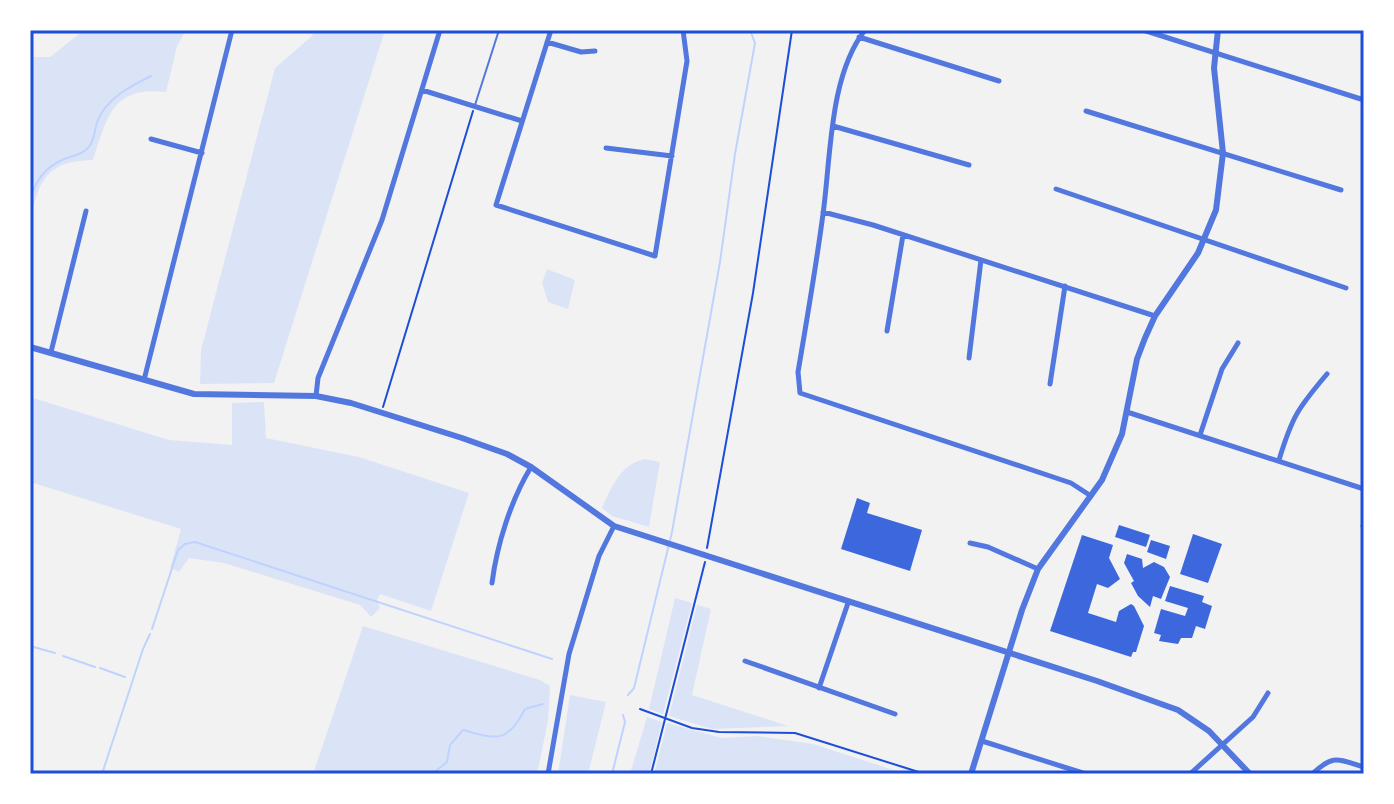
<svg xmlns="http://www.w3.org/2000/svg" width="1394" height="804" font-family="Poppins,sans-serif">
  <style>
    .green { fill: #dbe4f7 }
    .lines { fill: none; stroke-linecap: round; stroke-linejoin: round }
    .stream { stroke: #bfd3fe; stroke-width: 2 }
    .building { fill: #3d67dc }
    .path { stroke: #1d4ed8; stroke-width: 2 }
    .service { stroke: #5277de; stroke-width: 2 }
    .minor { stroke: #5277de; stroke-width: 5 }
    .tertiary { stroke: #5277de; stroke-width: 6 }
    .neatline { fill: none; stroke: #1d4ed8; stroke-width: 3 }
  </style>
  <rect width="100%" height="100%" fill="#f2f2f2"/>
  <path class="green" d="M84 30H186L177 46 166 92C112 86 107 117 93 160 45 161 38 182 30 223V57H50Z
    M314 30H385L274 383 200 384 201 350 275 68 312 36Z
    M547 269 575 280 568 309 548 302 542 283Z
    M30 397 169 440 232 445V403L264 402 266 438 359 457 469 493 431 611 380 594 377 600 380 608 371 617 360 605 224 563 189 558 179 572 170 568 181 529 30 482Z
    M645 459 660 462 649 527 612 516 602 508C611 488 620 464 645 459Z
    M675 598 692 603 663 714 649 709Z
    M697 605 711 609 692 695 788 726 712 729 669 716Z
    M363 626 540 680 550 686 548 721 537 774H313Z
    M570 695 606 702 588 774H558Z
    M647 717 662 722 649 774H630Z
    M667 723 722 738 757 736 813 744 906 774H654Z"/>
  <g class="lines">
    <path class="stream" d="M30 202C34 182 45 167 64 159 72 156 81 155 87 149 95 142 94 129 98 120 107 98 131 86 151 76
      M152 629 178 550 185 544 195 542 552 659
      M30 646 55 653
      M63 656 95 667
      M100 668 125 677
      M628 695 634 688 672 532 720 262 735 154 755 43 750 30
      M102 774 143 649 150 634
      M432 774 447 762 450 745 463 730C497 739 507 744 525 709L543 704
      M612 774 625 722 623 715"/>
  </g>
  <path class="building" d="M857 498 870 503 867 513 922 530 910 571 841 549Z
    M1119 525 1150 535 1146 547 1115 537Z
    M1193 534 1222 544 1208 583 1180 574Z
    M1082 535 1113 545 1109 558 1120 579 1108 588 1097 584 1088 613 1116 622 1119 611 1131 604 1134 606 1144 626 1136 652H1133L1131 657 1050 631Z
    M1151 540 1170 546 1166 559 1147 552Z
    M1127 554 1142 559 1143 568 1154 562 1164 567 1170 577 1161 599 1153 596 1150 607 1138 596 1131 583 1134 581 1124 563Z
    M1170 586 1204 596 1202 602 1212 606 1205 629 1196 626 1192 638H1181L1178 644 1159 641 1161 635 1154 633 1161 609 1185 616 1188 608 1165 601Z"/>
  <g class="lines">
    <path class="path" d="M383 407 473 111
      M707 548 753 293 792 30
      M640 709 692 728 719 732 795 733 925 774
      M651 774 705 562"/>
    <path class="service" d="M475 105 499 30"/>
    <path class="minor" d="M551 30 496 205 655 256 687 61 683 30
      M865 30C829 76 831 157 823 214 816 267 807 319 798 372L800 393 1071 483 1091 496
      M1143 30 1364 100
      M859 37 999 81
      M547 42 581 52 595 51
      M422 90 522 121
      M1086 111 1341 190
      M833 126 969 165
      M151 139 202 153
      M606 148 672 156
      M1056 189 1346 288
      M823 212 873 225 1155 316
      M887 331 903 235
      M51 352 86 211
      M969 358 981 260
      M144 380 232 30
      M1050 384 1065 286
      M316 396 318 378 382 220 440 30
      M1127 412 1364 489
      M1200 435 1222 369 1238 343
      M1279 460C1292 417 1298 408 1327 374
      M1363 526 1364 522
      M970 543 988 547 1038 569
      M492 583C497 544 511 500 531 467
      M745 661 895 714
      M819 688 848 603
      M982 741 1086 774
      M548 774 569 654 599 556 614 526
      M1190 774 1253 717 1268 693
      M1312 774C1334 754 1337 759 1364 767"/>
    <path class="tertiary" d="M30 347 194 394 316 396 351 403 462 438 507 454 531 467 614 526 1097 681 1178 710 1209 731 1250 774
      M971 774 1022 610 1038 569 1102 480 1122 434 1137 359 1145 338 1155 316 1198 253 1216 210 1223 153 1214 68 1218 30"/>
  </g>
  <rect width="1394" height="804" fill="none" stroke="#ffffff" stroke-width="64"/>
  <rect x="32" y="32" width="1330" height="740" class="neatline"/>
</svg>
